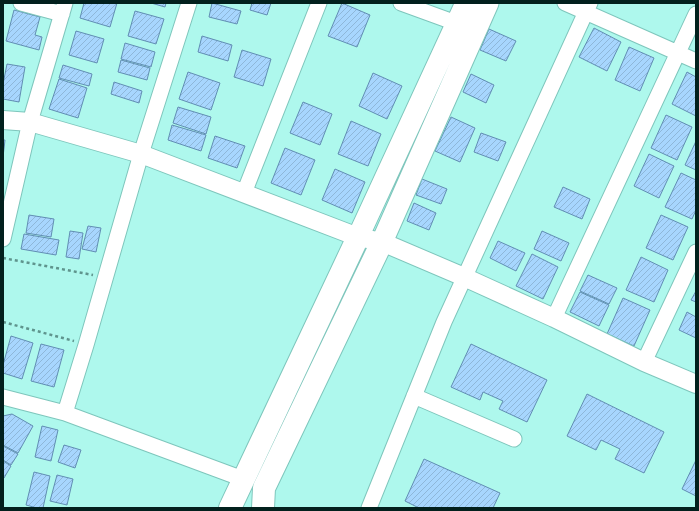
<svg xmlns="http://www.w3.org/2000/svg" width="699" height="511" font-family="'IBM Plex Sans',sans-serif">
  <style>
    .building { fill: url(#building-hatch); stroke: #618eb3 }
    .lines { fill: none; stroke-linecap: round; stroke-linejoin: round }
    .minor-casing { stroke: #7ec6bc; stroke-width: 17 }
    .tertiary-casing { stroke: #7ec6bc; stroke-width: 20 }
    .secondary-casing { stroke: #7ec6bc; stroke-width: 23 }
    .primary-casing { stroke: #7ec6bc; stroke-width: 24 }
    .path { stroke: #5f948d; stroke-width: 2.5; stroke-dasharray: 3 3; stroke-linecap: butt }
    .minor { stroke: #fff; stroke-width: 15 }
    .tertiary { stroke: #fff; stroke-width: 18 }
    .secondary { stroke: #fff; stroke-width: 21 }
    .primary { stroke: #fff; stroke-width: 22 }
  </style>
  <defs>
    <pattern id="building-hatch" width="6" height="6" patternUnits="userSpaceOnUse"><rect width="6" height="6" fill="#a7d6fe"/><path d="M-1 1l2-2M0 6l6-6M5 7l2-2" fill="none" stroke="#8eb7d9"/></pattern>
  </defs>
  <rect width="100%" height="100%" fill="#aef8ed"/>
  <path class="building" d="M84 3H117L110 27 80 18Z
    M151 3H166L165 7Z
    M212 3 241 11 237 24 209 17Z
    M252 3H271L267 15 250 10Z
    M342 3 370 15 357 47 328 36Z
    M14 10 40 17 35 35 42 37 39 50 6 41Z
    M135 11 164 19 156 44 128 36Z
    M594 28 621 42 607 71 579 57Z
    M489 29 516 41 506 61 480 50Z
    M76 31 104 39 97 63 69 55Z
    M202 36 232 45 228 61 198 52Z
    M125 43 155 52 151 67 121 59Z
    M629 47 654 58 640 91 615 80Z
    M242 50 271 59 263 86 234 77Z
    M121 60 150 68 147 80 118 72Z
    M7 64 25 67 19 102 3 99V84Z
    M63 65 92 74 89 86 59 78Z
    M188 72 220 83 211 110 179 99Z
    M687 72 696 77V116L672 104Z
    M373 73 402 86 387 119 359 106Z
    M471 74 494 85 486 103 463 92Z
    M59 79 87 88 78 118 49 109Z
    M114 82 142 91 139 103 111 94Z
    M303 102 332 114 320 145 290 133Z
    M178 107 211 117 206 134 173 123Z
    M666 115 692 127 677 160 651 148Z
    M451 117 475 128 460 162 435 151Z
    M351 121 381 134 368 166 338 154Z
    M172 125 206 135 201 151 168 140Z
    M481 133 506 142 498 161 474 152Z
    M215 136 245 146 237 168 208 158Z
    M3 140H5L3 157Z
    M696 141V170L685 165Z
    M285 148 315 160 301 195 271 183Z
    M649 154 674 166 659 198 634 186Z
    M335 169 365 182 352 213 322 200Z
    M681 173 696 180V210L692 219 665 207Z
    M422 179 447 189 441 204 416 195Z
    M563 187 590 199 582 219 554 207Z
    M414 203 436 213 429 230 407 221Z
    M29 215 54 219 51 237 26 233Z
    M661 215 688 227 673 260 646 248Z
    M88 226 101 228 96 252 82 249Z
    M70 231 83 233 79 259 66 257Z
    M542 231 569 243 561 261 534 249Z
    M24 234 59 240 56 255 21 249Z
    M498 241 525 253 516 271 490 258Z
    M532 254 558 267 543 299 516 286Z
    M641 257 668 270 654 302 626 290Z
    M588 275 617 288 609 304 580 291Z
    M696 291V302L691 300Z
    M580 292 609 305 599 326 570 312Z
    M623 298 650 310 634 346 607 334Z
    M687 312 696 317V338L679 330Z
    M11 336 33 343 22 379 3 373V365Z
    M41 344 64 350 54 387 31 381Z
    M471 344 547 380 527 422 499 409 503 401 483 392 480 400 451 387Z
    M587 394 664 432 644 473 615 459 620 449 601 440 596 450 567 436Z
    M12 414 33 426 18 453 3 445V416Z
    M42 426 58 430 51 461 35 457Z
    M64 445 81 450 75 468 58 462Z
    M3 446 18 454 11 465 3 460Z
    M424 459 500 493 493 508H419L405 501Z
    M696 460V496L682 489Z
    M3 461 11 466 4 478 3 477Z
    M34 472 50 476 43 508H37L26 505Z
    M57 475 73 479 67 505 50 501Z"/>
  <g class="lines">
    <defs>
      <path id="minor" d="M21 3 62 14
        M401 3 456 23
        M565 3 696 61
        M244 193 319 3
        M3 239 30 122 65 3
        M554 318 696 14
        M644 362 696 252
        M414 396 514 439
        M3 397 65 413 86 345 141 154 189 3
        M65 413 243 479
        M369 508 444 322 590 3"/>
      <path id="tertiary" d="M3 120 30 122 141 154 358 237 382 242 464 277 554 318 644 362 696 384"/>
      <path id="secondary" d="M358 237 466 3
        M382 242 488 3"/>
      <path id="primary" d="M230 508 358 237
        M263 508 264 488 382 242"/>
    </defs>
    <use href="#minor" class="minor-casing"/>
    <use href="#tertiary" class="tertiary-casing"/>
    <use href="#secondary" class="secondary-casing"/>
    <use href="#primary" class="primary-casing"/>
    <path class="path" d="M3 258 93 275
      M3 322 74 341"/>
    <use href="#minor" class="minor"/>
    <use href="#tertiary" class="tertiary"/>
    <use href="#secondary" class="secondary"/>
    <use href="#primary" class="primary"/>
  </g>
  <rect width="699" height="511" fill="none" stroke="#02201d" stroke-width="8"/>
</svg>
